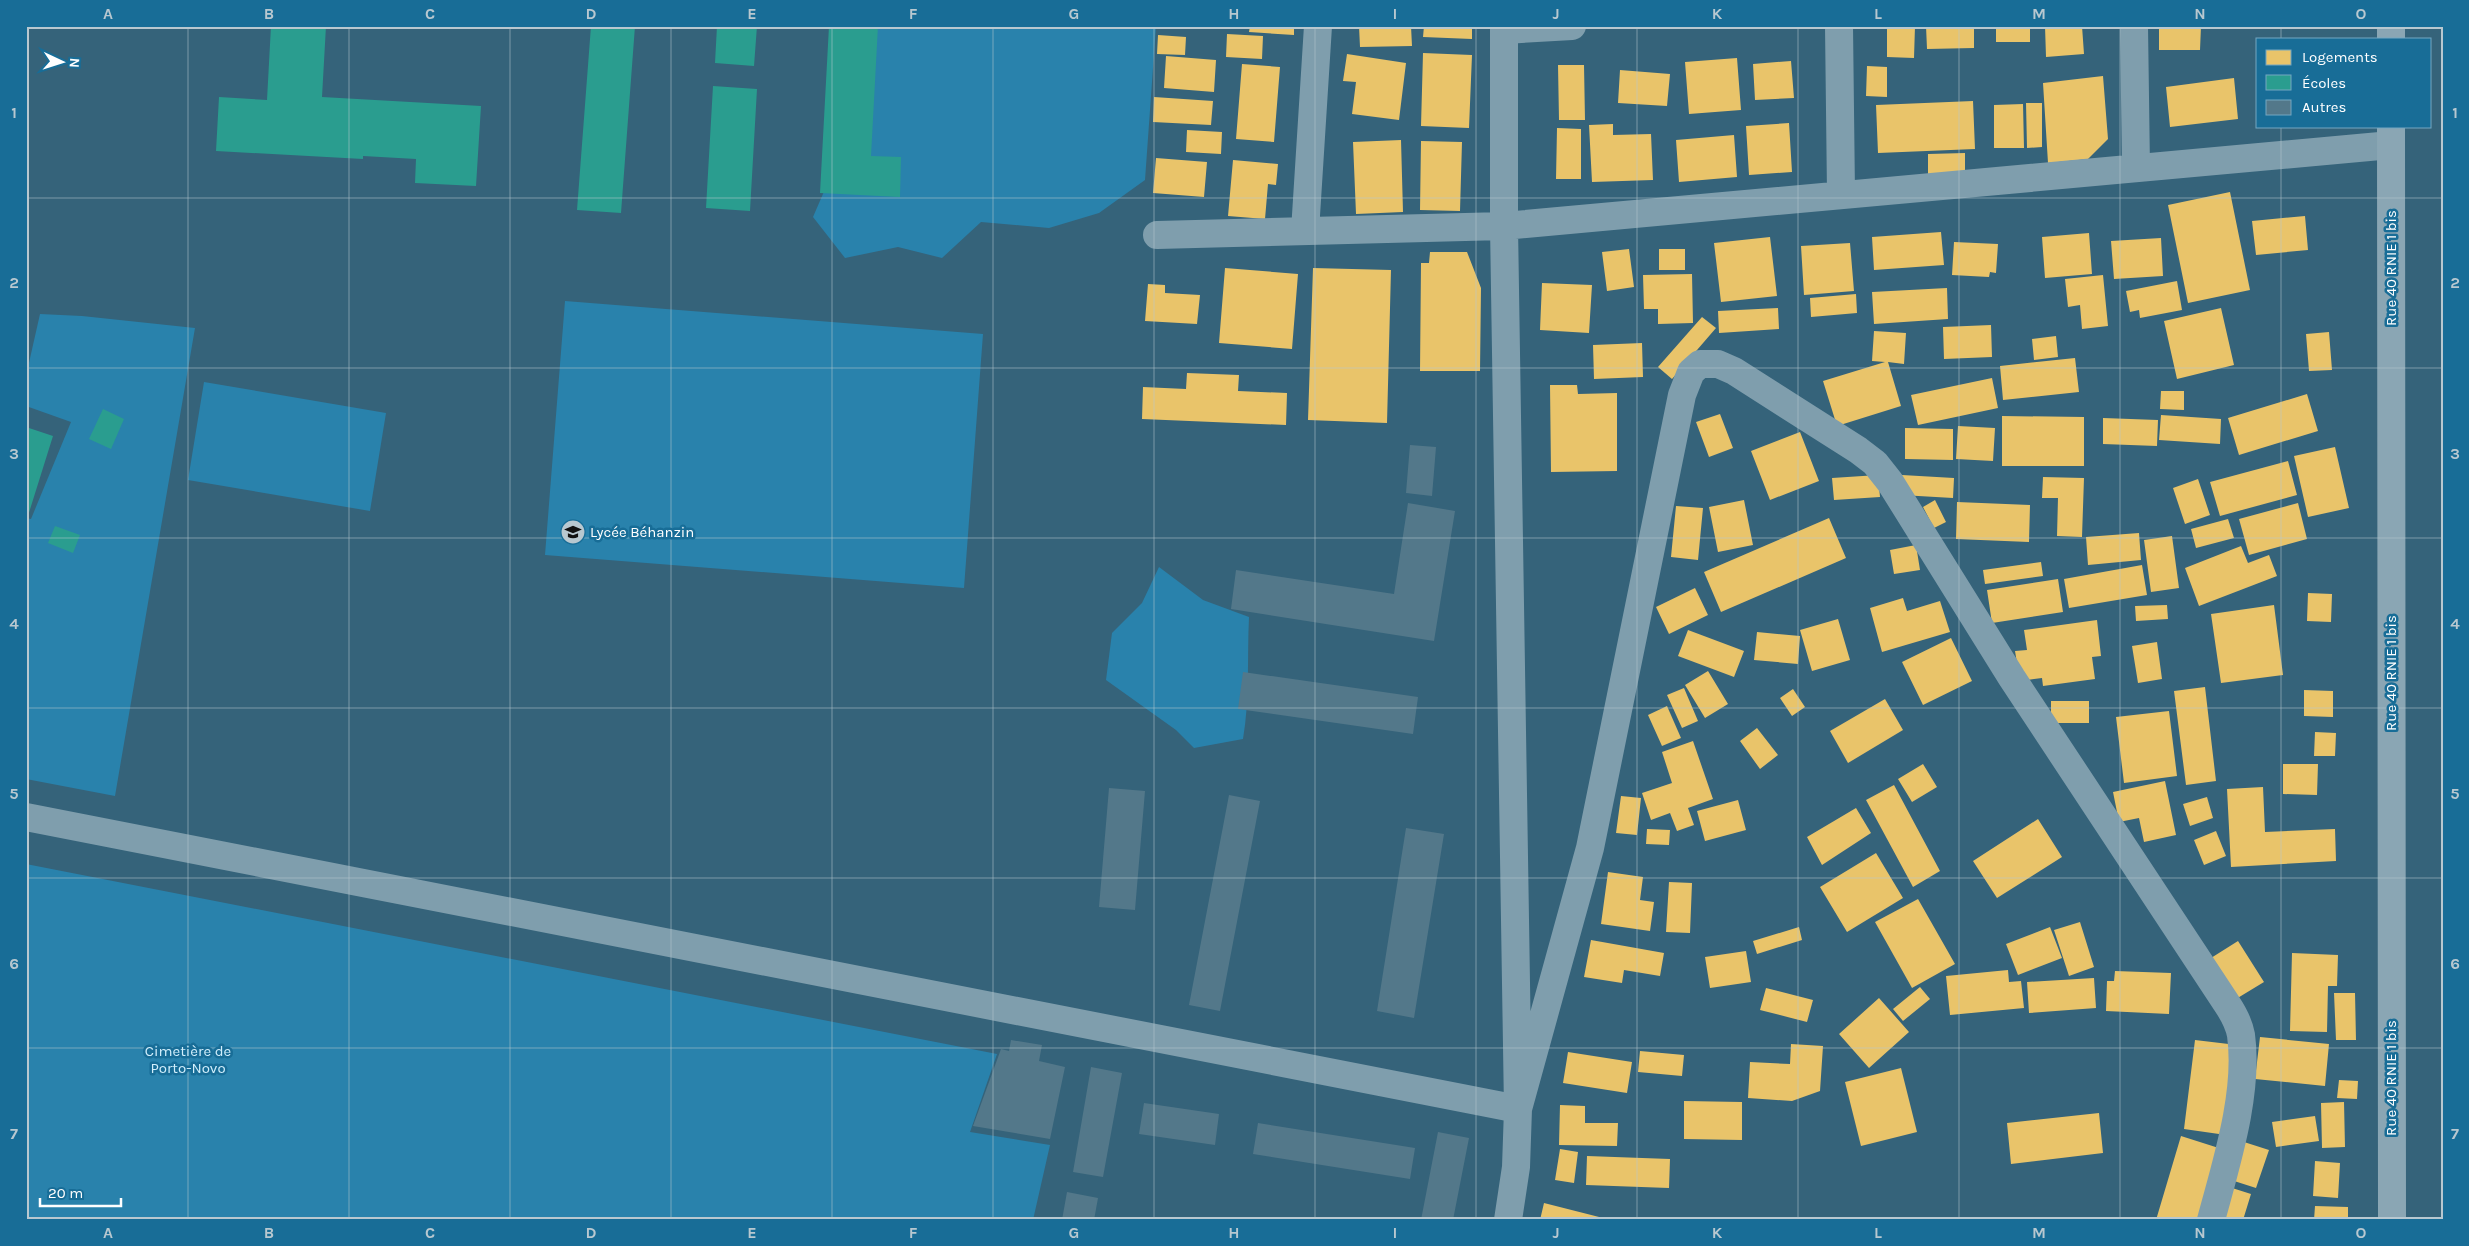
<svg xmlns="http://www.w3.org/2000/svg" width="2469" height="1246" font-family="Karla,sans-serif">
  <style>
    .green { fill: #2982ac }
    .homes { fill: #e9c46a }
    .schools { fill: #2a9d8f }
    .building { fill: #53788a }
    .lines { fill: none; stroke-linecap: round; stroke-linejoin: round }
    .street { stroke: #7f9ead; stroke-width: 28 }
    .primary { stroke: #8aa6b4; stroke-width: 28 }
    .grid { fill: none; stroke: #b8c8d0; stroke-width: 1; stroke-opacity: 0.55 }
    .labels { text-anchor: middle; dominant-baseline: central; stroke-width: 5; stroke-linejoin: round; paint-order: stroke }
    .street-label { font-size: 15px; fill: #fff; stroke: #186d97 }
    .poi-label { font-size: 15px; fill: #fff; stroke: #186d97; text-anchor: start }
    .park-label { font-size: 15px; fill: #d2effc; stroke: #186d97 }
    .neatline { fill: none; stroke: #b8c8d0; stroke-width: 2 }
    .grid-label { font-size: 16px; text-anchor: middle; font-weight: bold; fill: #b8c8d0 }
  </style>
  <rect width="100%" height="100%" fill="#35637a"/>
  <path class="green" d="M871 26H1156L1145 180 1099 213 1049 228 981 222 942 258 898 247 845 258 813 217 829 180Z
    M565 301 983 334 964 588 545 555Z
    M40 314 82 316 195 328 115 796 26 779V518L31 519 71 422 26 406V376Z
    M204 382 386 413 370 511 188 480Z
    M1159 567 1203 600 1249 617C1247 658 1250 699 1243 739L1194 748 1176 730 1106 680 1112 633 1142 603Z
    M26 864 997 1054 970 1132 1050 1145 1033 1220H26Z"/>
  <path class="homes" d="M1250 26H1294V35L1249 32Z
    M1359 26H1411L1412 46 1360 47Z
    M1424 26H1472V39L1423 37Z
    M1887 26H1915L1914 58 1887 57Z
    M1926 26H1974V48L1927 49Z
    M1996 26H2030V42H1996Z
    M2045 26H2082L2084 54 2046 57Z
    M2159 26H2201L2200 50H2159Z
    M1227 34 1263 36 1262 59 1226 57Z
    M1158 35 1186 37 1185 55 1157 54Z
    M1423 53 1472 55 1469 128 1421 126Z
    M1347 54 1406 63 1399 120 1352 114 1356 82 1343 81Z
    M1166 56 1216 60 1214 92 1164 88Z
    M1737 58 1741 110 1689 114 1685 62Z
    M1791 61 1794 98 1755 100 1753 64Z
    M1242 64 1280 67 1274 142 1236 139Z
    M1558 65H1584L1585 120H1559Z
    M1867 66 1887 67V97L1866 96Z
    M1620 70 1670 74 1667 106 1618 103Z
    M2103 76 2108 139 2088 159 2048 163 2043 83Z
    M2234 78 2238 119 2170 127 2166 87Z
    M1154 97 1213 101 1211 125 1153 122Z
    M1973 101 1975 149 1878 153 1876 105Z
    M2026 103H2042V147L2027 148Z
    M2023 104 2024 148H1994V105Z
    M1789 123 1792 172 1749 175 1746 126Z
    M1613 124V135L1651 134 1653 180 1592 182 1589 125Z
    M1557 128 1581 129V179H1556Z
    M1187 130 1222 132 1221 154 1186 152Z
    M1734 135 1737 177 1679 182 1676 140Z
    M1401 140 1403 212 1356 214 1353 142Z
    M1421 141 1462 142 1460 211 1420 210Z
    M1965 153V174L1928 175V154Z
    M1156 158 1207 162 1204 197 1153 193Z
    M1233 160 1278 164 1276 185 1268 184 1265 219 1228 216Z
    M2230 192 2250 290 2188 303 2168 205Z
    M2305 216 2308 250 2256 255 2252 221Z
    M1941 232 1944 265 1874 270 1872 237Z
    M2089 233 2092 274 2045 278 2042 237Z
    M1770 237 1777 296 1721 302 1714 243Z
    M2161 238 2163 276 2114 279 2111 241Z
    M1954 242 1998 244 1996 273 1990 272 1989 277 1952 275Z
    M1850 243 1854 291 1804 295 1801 246Z
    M1629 249 1634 287 1607 291 1602 252Z
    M1659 249H1685V270H1659Z
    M1430 252H1467L1481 288 1480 371H1420L1421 263H1429Z
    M1225 268 1298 274 1292 349 1219 343Z
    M1313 268 1391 270 1387 423 1308 420Z
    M1692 274 1693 323 1658 324V309H1644L1643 275Z
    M2103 275 2108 326 2082 329 2080 305 2068 307 2065 279Z
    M2177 281 2182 310 2140 318 2139 310 2130 312 2126 291Z
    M1542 283 1592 285 1589 333 1540 330Z
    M1148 284 1165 285V293L1200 295 1197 324 1145 321Z
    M1947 288 1948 319 1874 324 1872 292Z
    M1856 294 1857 313 1811 317 1810 298Z
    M1778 308 1779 329 1719 333 1718 311Z
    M2221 308 2234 365 2177 379 2164 321Z
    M1702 317 1716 328 1672 379 1658 367Z
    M1991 325 1992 357 1944 359 1943 327Z
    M1874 331 1906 333 1904 364 1888 362 1901 406 1837 426 1823 381 1885 362 1872 361Z
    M2329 332 2332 370 2309 371 2306 334Z
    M2056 336 2058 357 2034 360 2032 339Z
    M1642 343 1643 377 1594 379 1593 345Z
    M2075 358 2079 392 2003 400 2000 366Z
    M1187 373 1239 375 1238 391 1287 393 1286 425 1142 419 1143 387 1186 389Z
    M1992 378 1998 408 1918 425 1911 395Z
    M1550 385H1577L1578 394 1617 393V471L1551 472Z
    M2161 391H2184V410L2160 409Z
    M2307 394 2318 431 2239 455 2228 418Z
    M1720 414 1733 448 1709 457 1696 422Z
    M2161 415 2221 419 2220 444 2159 440Z
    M2002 416 2084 417V466H2002Z
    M2103 418 2158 420 2157 446 2103 444Z
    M1958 426 1995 428 1993 461 1956 459Z
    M1905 428 1953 429V460L1905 459Z
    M1800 432 1819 481 1770 500 1751 451Z
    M2335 447 2349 508 2308 517 2294 456Z
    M2288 461 2297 495 2220 516 2210 482Z
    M1878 475 1880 497 1834 500 1832 478Z
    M1902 475 1954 478 1953 498 1901 495Z
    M2043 477 2084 478 2082 537 2057 536 2058 498H2042Z
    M2198 479 2210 515 2185 524 2173 488Z
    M1744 500 1753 545 1718 552 1709 507Z
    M1935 500 1946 522 1934 528 1923 507Z
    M1957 502 2030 505 2029 542 1956 539Z
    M2298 503 2307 539 2249 555 2239 519Z
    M1676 506 1703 508 1698 560 1671 557Z
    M1829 518 1846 558 1721 612 1704 572Z
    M2228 519 2234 538 2196 548 2191 529Z
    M2139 533 2141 560 2088 565 2086 537Z
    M2172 536 2179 588 2151 592 2144 540Z
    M1916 545 1920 570 1894 574 1890 550Z
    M2241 546 2248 563 2269 555 2277 576 2199 606 2185 568Z
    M2041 562 2043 576 1985 584 1983 570Z
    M2142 565 2147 595 2069 608 2064 579Z
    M2058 579 2063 612 1992 623 1987 590Z
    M1695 588 1708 615 1669 634 1656 607Z
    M2308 593 2332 594 2331 622 2307 621Z
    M1903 598 1907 611 1940 601 1950 632 1882 652 1870 608Z
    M2167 605 2168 619 2136 621 2135 606Z
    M2274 605 2283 675 2221 683 2211 614Z
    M1838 619 1850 660 1812 671 1800 630Z
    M2097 620 2101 656 2092 657 2095 679 2043 686 2042 678 2020 681 2015 651 2027 650 2024 630Z
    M1688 630 1744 651 1734 677 1678 656Z
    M1757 632 1800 636 1798 664 1754 660Z
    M1951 638 1972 681 1923 705 1902 662Z
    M2157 642 2162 679 2138 683 2132 646Z
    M1708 671 1728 704 1705 718 1685 685Z
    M2205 687 2216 781 2186 785 2174 691Z
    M1684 688 1698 721 1682 728 1667 695Z
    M1793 689 1805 707 1792 716 1780 698Z
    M2304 690 2333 691V717L2304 716Z
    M1885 699 1903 730 1848 763 1830 731Z
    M2051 701H2089V723H2051Z
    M1667 706 1681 738 1662 746 1648 715Z
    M2169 711 2177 776 2124 783 2116 717Z
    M1757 728 1778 755 1760 769 1740 741Z
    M2315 732 2336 733 2335 756H2314Z
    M1693 741 1713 799 1688 808 1694 825 1677 831 1670 813 1651 820 1642 793 1672 783 1662 752Z
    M1923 764 1937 787 1912 802 1898 779Z
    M2283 764H2318L2317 795 2283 794Z
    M2165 781 2176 835 2144 842 2139 818 2119 822 2113 792Z
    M1894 785 1940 871 1913 887 1866 800Z
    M2263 787 2265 832 2335 829 2336 861 2231 867 2227 789Z
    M1621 796 1641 798 1637 835 1616 833Z
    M2207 797 2213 818 2190 826 2183 804Z
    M1738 800 1746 830 1705 841 1697 811Z
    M1856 808 1871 833 1822 865 1807 837Z
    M2038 819 2062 857 1997 898 1973 861Z
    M1647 829 1670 830 1669 845 1646 844Z
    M2216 831 2226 856 2204 865 2194 840Z
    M1876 853 1903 898 1847 932 1820 887Z
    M1608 872 1643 877 1640 900 1654 902 1650 931 1601 924Z
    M1669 882 1692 883 1690 933 1666 932Z
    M1918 899 1955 964 1912 988 1875 922Z
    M2080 922 2094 967 2069 976 2054 930Z
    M1799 927 1802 940 1757 954 1753 941Z
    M2050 927 2062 958 2018 975 2006 944Z
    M1591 940 1664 953 1660 976 1624 970 1622 983 1584 977Z
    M2238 941 2264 982 2236 999 2211 958Z
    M1746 951 1751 982 1710 988 1705 957Z
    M2292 953 2338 955 2337 986H2328L2327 1032 2290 1031Z
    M2008 970 2009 982 2021 981 2024 1008 1950 1015 1946 976Z
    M2115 971 2171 973 2169 1014 2106 1011 2107 981H2114Z
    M2094 978 2096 1008 2029 1013 2027 982Z
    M1920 987 1930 999 1903 1021 1893 1009Z
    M1766 988 1813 1000 1807 1022 1760 1010Z
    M2334 993H2355L2356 1040H2336Z
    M1879 998 1909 1032 1869 1068 1839 1034Z
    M2260 1037 2329 1044 2325 1086 2255 1079Z
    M2195 1040 2237 1045 2226 1135 2184 1129Z
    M1791 1044 1823 1046 1820 1091 1792 1101 1748 1098 1750 1062 1790 1064Z
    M1640 1051 1684 1055 1682 1076 1638 1072Z
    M1568 1052 1632 1062 1627 1093 1563 1083Z
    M1901 1068 1917 1132 1861 1146 1845 1082Z
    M2339 1080 2358 1081 2357 1099 2337 1098Z
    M1684 1101 1742 1102V1140L1684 1139Z
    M2344 1102 2345 1147 2322 1148 2321 1103Z
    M1560 1105 1585 1106V1123H1618L1617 1146 1559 1145Z
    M2099 1113 2103 1153 2011 1164 2007 1123Z
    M2315 1116 2319 1141 2276 1147 2272 1122Z
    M2181 1136 2225 1150 2204 1220H2156Z
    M2244 1142 2269 1150 2256 1188 2231 1180Z
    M1560 1149 1578 1152 1574 1183 1555 1180Z
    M1587 1156 1670 1159 1669 1188 1586 1185Z
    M2315 1161 2340 1163 2338 1198 2313 1196Z
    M2229 1187 2251 1194 2243 1220H2219Z
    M1544 1203 1607 1219V1220H1540Z
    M2315 1206 2348 1207V1220H2314Z"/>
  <path class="schools" d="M271 26H326L322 97 481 106 476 186 415 183 416 159 363 156V159L216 151 219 97 267 100Z
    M591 26H635L621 213 577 210Z
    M717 26H757L754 66 715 63Z
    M829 26H878L871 156 901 157 900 197 820 193Z
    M713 86 757 89 750 211 706 208Z
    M103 409 124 419 111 449 89 439Z
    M26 427 53 436 27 519H26Z
    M55 526 80 535 73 553 48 543Z"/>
  <path class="building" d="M1410 445 1436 447 1432 496 1406 493Z
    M1408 503 1455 511 1434 641 1231 609 1236 570 1394 594Z
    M1243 672 1418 697 1413 734 1238 709Z
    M1109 788 1145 791 1135 910 1099 907Z
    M1229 795 1260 801 1220 1011 1189 1005Z
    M1406 828 1444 834 1414 1018 1377 1011Z
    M1011 1040 1042 1045 1039 1061 1065 1067 1050 1139 973 1126 1001 1049 1009 1051Z
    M1091 1067 1122 1073 1103 1177 1073 1172Z
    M1144 1103 1219 1114 1215 1145 1139 1134Z
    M1258 1123 1415 1148 1410 1179 1253 1154Z
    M1438 1132 1469 1138 1453 1220H1421Z
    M1067 1192 1098 1198 1094 1220H1062Z"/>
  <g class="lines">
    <path class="street" d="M1504 26V226L1518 1109 1516 1167 1508 1220
      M1839 26 1841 194
      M2134 26 2136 168
      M1504 30 1572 26
      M1305 231 1318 26
      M1157 235 1504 226 2391 145
      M26 817 1518 1109
      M1518 1109 1590 848 1682 395 1691 372 1700 364H1718L1734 371 1858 450 1875 463 1890 482 2012 678 2227 1004C2233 1013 2239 1024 2241 1035 2249 1093 2226 1164 2211 1220"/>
    <path class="primary" d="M2391 26V39
      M2391 126 2392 1220"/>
  </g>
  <path class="grid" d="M188 26V1220M349 26V1220M510 26V1220M671 26V1220M832 26V1220M993 26V1220M1154 26V1220M1315 26V1220M1476 26V1220M1637 26V1220M1798 26V1220M1959 26V1220M2120 26V1220M2281 26V39M2281 126V1220M26 198H2443M26 368H2443M26 538H2443M26 708H2443M26 878H2443M26 1048H2443"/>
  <defs>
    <symbol id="school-disc" viewBox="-11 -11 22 22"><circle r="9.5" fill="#b8c8d0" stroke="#186d97"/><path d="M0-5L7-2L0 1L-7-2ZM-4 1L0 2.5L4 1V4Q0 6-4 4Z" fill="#111"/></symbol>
  </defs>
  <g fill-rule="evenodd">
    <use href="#school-disc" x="559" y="518" width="28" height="28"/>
  </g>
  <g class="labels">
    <g class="street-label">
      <text transform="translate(2391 268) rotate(-90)">Rue 40 RNIE 1 bis</text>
      <text transform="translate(2391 673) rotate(-90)">Rue 40 RNIE 1 bis</text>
      <text transform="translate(2391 1078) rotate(-90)">Rue 40 RNIE 1 bis</text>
    </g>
    <g class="poi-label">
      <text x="590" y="532">Lycée Béhanzin</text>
    </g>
    <g class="park-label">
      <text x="188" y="1051">Cimetière de<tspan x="188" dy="17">Porto-Novo</tspan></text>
    </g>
  </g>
  <rect width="2469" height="1246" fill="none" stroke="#186d97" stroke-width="55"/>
  <rect x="2256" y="38" width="175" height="90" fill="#186d97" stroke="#74a7c1"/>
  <rect x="2266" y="50" width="25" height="15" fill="#e9c46a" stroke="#74a7c1"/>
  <text x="2302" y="62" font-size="15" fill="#ffffff">Logements</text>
  <rect x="2266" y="75" width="25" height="15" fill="#2a9d8f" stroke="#74a7c1"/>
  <text x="2302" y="88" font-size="15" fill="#ffffff">Écoles</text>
  <rect x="2266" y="100" width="25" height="15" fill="#53788a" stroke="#74a7c1"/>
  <text x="2302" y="112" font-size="15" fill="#ffffff">Autres</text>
  <g transform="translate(62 62) rotate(94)" stroke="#186d97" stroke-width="4" paint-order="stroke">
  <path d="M0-4L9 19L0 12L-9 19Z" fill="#ffffff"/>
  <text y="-8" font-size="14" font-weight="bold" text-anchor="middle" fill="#ffffff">N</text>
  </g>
  <path d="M40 1198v8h81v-8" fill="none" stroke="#ffffff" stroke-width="2.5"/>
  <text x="48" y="1198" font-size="15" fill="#ffffff" stroke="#186d97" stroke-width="4" paint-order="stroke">20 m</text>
  <rect x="28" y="28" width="2414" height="1190" class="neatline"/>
  <g class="grid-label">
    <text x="108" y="19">A</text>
    <text x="269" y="19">B</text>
    <text x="430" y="19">C</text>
    <text x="591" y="19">D</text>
    <text x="752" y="19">E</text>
    <text x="913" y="19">F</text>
    <text x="1074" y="19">G</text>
    <text x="1234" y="19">H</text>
    <text x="1395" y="19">I</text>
    <text x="1556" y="19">J</text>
    <text x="1717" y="19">K</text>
    <text x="1878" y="19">L</text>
    <text x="2039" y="19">M</text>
    <text x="2200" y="19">N</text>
    <text x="2361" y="19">O</text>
    <text x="14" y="118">1</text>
    <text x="2455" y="118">1</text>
    <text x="14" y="288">2</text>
    <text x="2455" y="288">2</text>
    <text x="14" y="459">3</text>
    <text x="2455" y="459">3</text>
    <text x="14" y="629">4</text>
    <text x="2455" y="629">4</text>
    <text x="14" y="799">5</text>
    <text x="2455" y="799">5</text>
    <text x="14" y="969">6</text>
    <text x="2455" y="969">6</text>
    <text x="14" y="1139">7</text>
    <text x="2455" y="1139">7</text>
    <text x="108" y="1238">A</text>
    <text x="269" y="1238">B</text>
    <text x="430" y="1238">C</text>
    <text x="591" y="1238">D</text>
    <text x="752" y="1238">E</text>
    <text x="913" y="1238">F</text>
    <text x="1074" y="1238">G</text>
    <text x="1234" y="1238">H</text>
    <text x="1395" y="1238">I</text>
    <text x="1556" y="1238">J</text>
    <text x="1717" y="1238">K</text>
    <text x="1878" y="1238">L</text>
    <text x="2039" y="1238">M</text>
    <text x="2200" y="1238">N</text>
    <text x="2361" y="1238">O</text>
  </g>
</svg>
